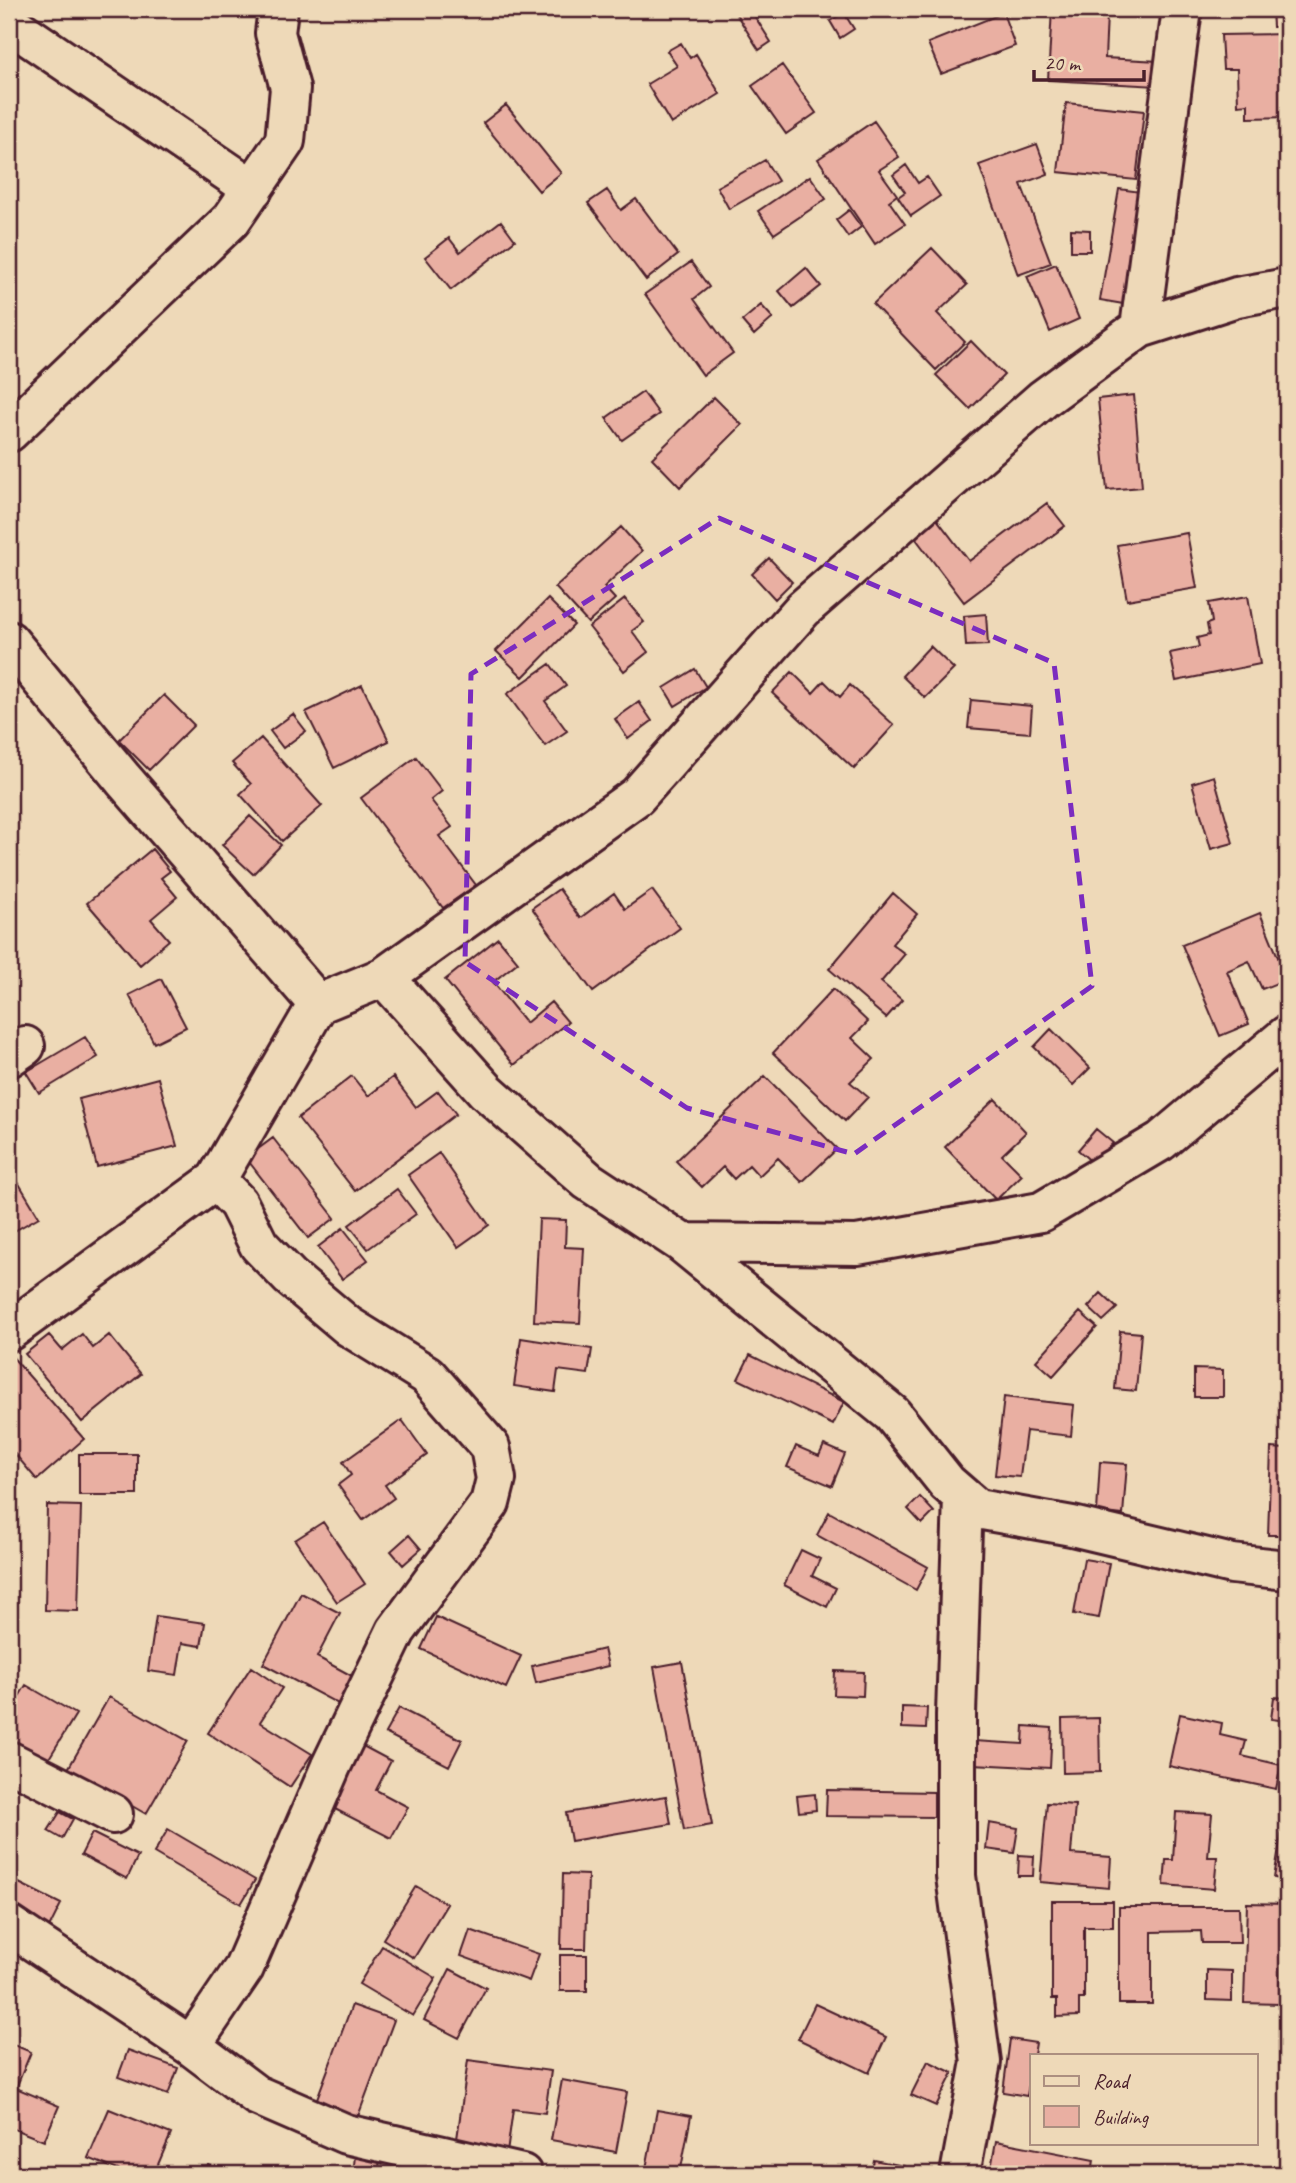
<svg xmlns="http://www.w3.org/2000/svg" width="1296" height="2183" font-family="Caveat,sans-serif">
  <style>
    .building { fill: #e9afa2; stroke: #4a1f2b; stroke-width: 2 }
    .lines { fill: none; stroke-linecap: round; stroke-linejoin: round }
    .minor-casing { stroke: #4a1f2b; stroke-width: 44 }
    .minor { stroke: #eed9b8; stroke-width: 38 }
    .marked { fill: none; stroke: #7b2cbf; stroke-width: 5; stroke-dasharray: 14 9; stroke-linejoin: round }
  </style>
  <rect width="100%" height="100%" fill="#eed9b8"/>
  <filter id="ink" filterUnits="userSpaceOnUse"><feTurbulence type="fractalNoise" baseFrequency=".0143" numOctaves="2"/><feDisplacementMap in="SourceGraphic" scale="14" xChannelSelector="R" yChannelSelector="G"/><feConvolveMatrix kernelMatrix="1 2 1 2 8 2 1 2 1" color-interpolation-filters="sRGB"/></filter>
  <g filter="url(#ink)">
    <path class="building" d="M733 9H750L771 42 759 50Z
      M1052 9H1088V13L1107 14 1105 58 1159 61 1158 86 1048 80Z
      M1253 9H1287V27H1273L1272 11 1253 12Z
      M844 13 854 29 840 38 830 21Z
      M1003 13 1015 46 941 74 928 43Z
      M1287 34V117L1248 118V104L1238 105 1237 69H1223L1221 35Z
      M681 43 690 58 696 54 720 94 671 124 647 84 677 66 667 51Z
      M782 65 816 113 786 134 752 86Z
      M1066 103 1144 111 1136 180 1058 172Z
      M506 105 561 173 539 191 483 123Z
      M874 121 899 157 879 170 897 195 889 201 905 224 875 244 818 159Z
      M1037 144 1048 174 1021 184 1051 263 1018 275 979 165Z
      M765 160 778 181 729 209 717 187Z
      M906 165 918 183 927 177 940 196 911 216 898 197 905 192 893 175Z
      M810 176 826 199 774 234 758 211Z
      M1119 189 1148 193 1129 305 1100 300Z
      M607 190 621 210 636 199 678 255 646 280 588 203Z
      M849 210 861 227 848 237 836 220Z
      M501 221 515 240 451 290 425 257 449 238 460 252Z
      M1071 229 1090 230V251H1071Z
      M932 248 967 285 937 313 965 342 936 370 873 304Z
      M691 262 709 287 694 299 733 353 703 375 645 294Z
      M1056 264 1079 319 1050 332 1027 276Z
      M806 268 821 286 793 308 779 291Z
      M761 305 773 318 754 335 742 321Z
      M971 341 1004 375 970 409 936 375Z
      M643 392 659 414 622 440 606 418Z
      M1134 395 1142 487 1107 490 1098 399Z
      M714 397 742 425 680 487 652 458Z
      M1047 503 1065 526 964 602 913 535 936 518 969 561Z
      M621 527 642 551 604 587 615 599 588 623 555 587Z
      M1187 533 1197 588 1127 600 1117 545Z
      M769 558 792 582 775 599 752 574Z
      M1248 596 1260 664 1176 681 1170 653 1199 647 1197 638 1209 635 1207 624 1212 622 1209 603Z
      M548 599 574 625 523 677 496 651Z
      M625 599 644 622 632 631 648 652 624 671 589 627Z
      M986 614 988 645 966 646 964 616Z
      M930 646 954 669 925 698 902 676Z
      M550 664 566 686 545 701 567 731 545 746 507 694Z
      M695 669 706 687 675 706 664 688Z
      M792 672 813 693 824 681 840 697 850 685 894 725 854 769 772 693Z
      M362 685 389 741 334 768 306 712Z
      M164 695 194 725 149 770 119 740Z
      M971 700 1032 706 1030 733 968 728Z
      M639 702 652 721 628 739 615 719Z
      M293 714 306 731 283 748 270 731Z
      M261 738 322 806 282 841 240 794 251 784 232 763Z
      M416 757 442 791 431 800 452 827 439 836 476 885 443 908 361 798Z
      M1214 776 1233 843 1211 849 1192 783Z
      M250 816 281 845 253 874 222 845Z
      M152 849 170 871 161 878 177 897 151 919 169 940 140 965 87 903Z
      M559 889 580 918 614 893 625 909 652 890 680 928 593 992 532 908Z
      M893 893 917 914 892 944 905 954 881 982 902 1000 886 1018 829 969Z
      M1260 913 1287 979 1262 989 1249 961 1227 971 1249 1024 1220 1036 1182 945Z
      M498 938 518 962 493 982 526 1023 551 1002 568 1022 514 1065 445 980Z
      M161 979 186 1027 154 1043 129 995Z
      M833 989 868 1022 852 1038 874 1059 850 1082 868 1097 845 1121 773 1053Z
      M1051 1029 1090 1068 1073 1085 1034 1047Z
      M85 1037 98 1057 39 1093 26 1072Z
      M352 1076 368 1096 393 1077 416 1107 438 1091 456 1114 355 1191 298 1118Z
      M765 1076 837 1149 802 1182 778 1158 759 1176 749 1165 734 1179 723 1167 702 1187 676 1161Z
      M158 1078 177 1146 97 1167 79 1099Z
      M995 1099 1026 1132 1002 1155 1022 1175 996 1200 945 1147Z
      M1096 1129 1113 1143 1094 1164 1078 1150Z
      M273 1138 335 1218 308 1238 246 1158Z
      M439 1153 489 1225 458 1247 408 1175Z
      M12 1172 39 1217 9 1234V1174Z
      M397 1189 416 1214 368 1249 349 1225Z
      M539 1219 566 1220 565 1247 584 1248 580 1323 534 1321Z
      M343 1228 368 1260 342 1279 318 1247Z
      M1101 1293 1117 1308 1103 1321 1088 1307Z
      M1080 1312 1097 1327 1053 1376 1036 1361Z
      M1120 1331 1141 1333 1136 1391 1115 1389Z
      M82 1334 93 1348 109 1335 141 1374 82 1422 25 1354 49 1335 62 1350Z
      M521 1338 592 1349 588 1374 558 1370 555 1392 514 1386Z
      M9 1353 84 1439 37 1480 9 1447Z
      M750 1355 844 1402 833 1425 738 1379Z
      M1194 1369 1223 1370V1397H1194Z
      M1004 1397 1074 1405 1071 1436 1026 1431 1020 1477 995 1475Z
      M402 1420 427 1455 385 1485 394 1498 363 1520 338 1485 351 1475 343 1462Z
      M824 1445 845 1454 832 1486 787 1467 796 1446 819 1456Z
      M1271 1448 1287 1449V1535H1268Z
      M79 1454H137V1495H79Z
      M1100 1462 1127 1464 1123 1515 1097 1512Z
      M920 1497 934 1512 922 1524 908 1509Z
      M47 1505 81 1506 78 1611 45 1610Z
      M829 1512 928 1567 916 1590 817 1535Z
      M323 1522 365 1584 337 1602 295 1540Z
      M409 1535 421 1549 403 1565 391 1551Z
      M801 1550 820 1559 812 1576 836 1588 827 1607 784 1585Z
      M1084 1559 1109 1563 1099 1618 1074 1614Z
      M301 1593 340 1613 317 1657 354 1677 340 1705 263 1664Z
      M156 1616 205 1623 201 1646 182 1643 177 1675 148 1671Z
      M436 1617 521 1656 506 1688 421 1649Z
      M604 1649 608 1666 536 1683 532 1666Z
      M682 1662 712 1825 684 1830 654 1667Z
      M251 1667 282 1688 260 1722 312 1754 290 1787 208 1733Z
      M835 1671 864 1672 863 1696 834 1695Z
      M26 1685 76 1714 45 1765 9 1744V1713Z
      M109 1697 188 1741 146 1814 68 1769Z
      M1274 1697 1287 1698V1721L1271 1719Z
      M902 1707 927 1708 926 1729 902 1728Z
      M399 1708 462 1740 449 1766 385 1733Z
      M1180 1714 1222 1723 1220 1735 1246 1741 1242 1756 1281 1765 1276 1789 1169 1766Z
      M1099 1718 1100 1772 1063 1773 1062 1719Z
      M1024 1726 1052 1728 1050 1768 973 1764 974 1741 1023 1744Z
      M361 1745 391 1761 376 1790 408 1807 391 1838 329 1806Z
      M827 1790 934 1792V1817L826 1816Z
      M815 1794 816 1810 799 1812 797 1796Z
      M666 1796 671 1824 571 1841 566 1813Z
      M1287 1799V1880L1274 1878Z
      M1047 1803 1075 1805 1071 1854 1111 1857 1109 1888 1040 1882Z
      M60 1812 73 1819 62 1839 48 1831Z
      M1176 1812 1212 1814 1208 1857H1217L1214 1889 1164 1885 1166 1860H1173Z
      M989 1823 1018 1828 1014 1853 986 1849Z
      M168 1829 255 1880 241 1904 154 1853Z
      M92 1833 138 1856 127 1879 81 1855Z
      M1019 1855 1034 1856 1033 1876H1018Z
      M563 1874 588 1875 586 1949H561Z
      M9 1878 61 1904 48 1930 9 1910Z
      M416 1886 447 1904 414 1958 383 1939Z
      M1052 1901H1113V1927H1084V1999H1079V2016L1057 2017V1999H1052Z
      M1247 1903 1287 1904V1927H1282L1279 2004 1244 2003Z
      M1119 1907H1239L1240 1943H1202L1201 1931 1152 1932V2004H1119Z
      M470 1930 539 1954 529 1981 461 1956Z
      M382 1946 436 1978 413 2016 359 1984Z
      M560 1955H587V1991H560Z
      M450 1969 486 1988 459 2038 424 2020Z
      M1207 1970 1232 1971V2001L1207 2000Z
      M815 2004 886 2037 869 2073 798 2039Z
      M352 2005 394 2020 357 2119 315 2104Z
      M1010 2039 1036 2043 1027 2096 1003 2092Z
      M9 2043 31 2052 16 2088 59 2106 44 2141 9 2127Z
      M128 2050 178 2068 168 2095 118 2077Z
      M468 2060 551 2071 545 2113 513 2109 507 2153 456 2146Z
      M928 2061 953 2073 936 2106 911 2095Z
      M562 2080 627 2092 616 2152 551 2140Z
      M109 2109 171 2134 154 2174H128L88 2158Z
      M657 2110 691 2116 680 2174H645Z
      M996 2141 1094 2160 1092 2174H990Z
      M355 2156 380 2160 378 2174H353Z
      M874 2160 904 2166 902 2174H871Z
      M208 2165 240 2172 239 2174H205Z
      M405 2167 429 2170 428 2174H404Z"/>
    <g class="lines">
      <defs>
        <path id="minor" d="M9 23 253 189
          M1140 328 1182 9
          M9 432 231 220 285 141 290 88 275 33 278 9
          M9 641 123 779 318 1004
          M384 977 486 1091 588 1181 682 1243 892 1414 947 1483 977 1509 1072 1526 1232 1564 1287 1570
          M9 1057 25 1046
          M682 1243 857 1245 1041 1212 1161 1141 1287 1035
          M9 1331 216 1180 318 1004 384 977 637 796 803 609 1043 399 1140 328 1237 297 1287 288
          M9 1761 113 1814
          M9 1925 191 2046 256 2095 346 2134 522 2174
          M191 2046 244 1968 331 1766 396 1631 490 1503 496 1479 490 1447 427 1375 348 1326 290 1277 259 1245 238 1203 216 1180
          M960 2174 981 2062 956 1876V1715L963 1497"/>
      </defs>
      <use href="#minor" class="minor-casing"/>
      <use href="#minor" class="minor"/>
    </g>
  </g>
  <path class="marked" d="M719 518 1054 663 1092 986 854 1154 687 1108 465 962 471 674Z"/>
  <rect width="1296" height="2183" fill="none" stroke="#eed9b8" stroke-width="35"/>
  <rect x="18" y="18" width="1261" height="2148" fill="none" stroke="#4a1f2b" stroke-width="2.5" filter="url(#ink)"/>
  <rect x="1030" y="2054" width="228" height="91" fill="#eed9b8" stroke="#ac8f80" stroke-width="2"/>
  <rect x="1044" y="2076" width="35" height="10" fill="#eed9b8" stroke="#ac8f80" stroke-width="2"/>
  <text x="1093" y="2088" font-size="21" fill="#4a1f2b">Road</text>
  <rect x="1044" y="2106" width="35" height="21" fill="#e9afa2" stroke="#ac8f80" stroke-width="2"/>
  <text x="1093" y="2124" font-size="21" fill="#4a1f2b">Building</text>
  <path d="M1034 70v10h110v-10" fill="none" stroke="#4a1f2b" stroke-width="3.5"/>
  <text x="1044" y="70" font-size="21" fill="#4a1f2b" stroke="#eed9b8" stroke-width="5" paint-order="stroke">20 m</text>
</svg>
